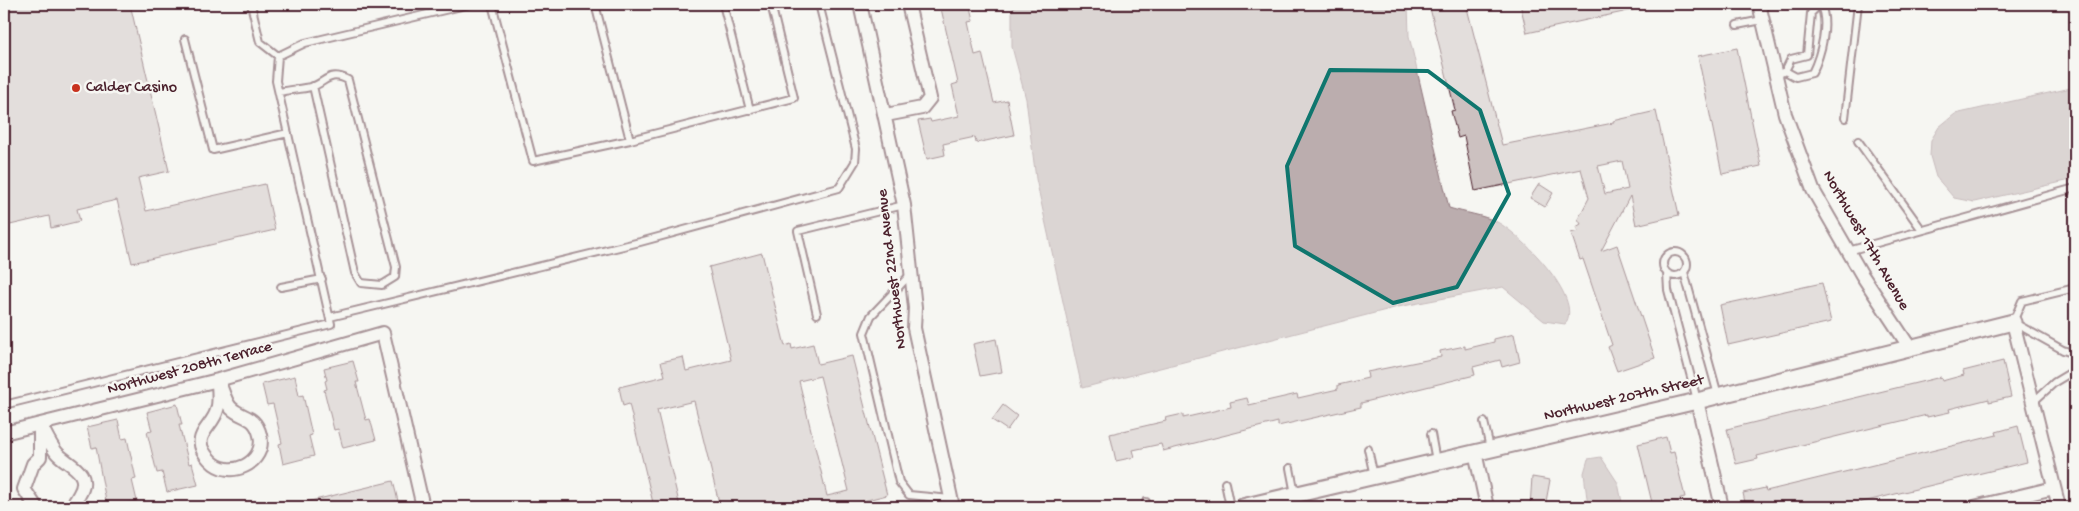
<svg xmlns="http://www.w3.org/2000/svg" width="2079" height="511" font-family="'Gochi Hand',sans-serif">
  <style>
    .water { fill: #bbadae; stroke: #8e747a }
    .building { fill: #ccc1c0; stroke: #4a1f2b; fill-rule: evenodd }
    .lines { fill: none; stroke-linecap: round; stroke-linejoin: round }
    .service-casing { stroke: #4a1f2b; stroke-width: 10 }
    .minor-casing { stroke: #4a1f2b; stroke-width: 16 }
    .tertiary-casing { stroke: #4a1f2b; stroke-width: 19 }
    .service { stroke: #f6f6f2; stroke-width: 6 }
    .minor { stroke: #f6f6f2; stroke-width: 12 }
    .tertiary { stroke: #f6f6f2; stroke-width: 15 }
    .marked { fill: none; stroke: #0f766e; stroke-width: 4; stroke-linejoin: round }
    .poi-dot { fill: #c8321e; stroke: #f6f6f2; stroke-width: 2 }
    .labels { text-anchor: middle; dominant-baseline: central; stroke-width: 5; stroke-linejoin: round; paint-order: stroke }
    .poi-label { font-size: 16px; fill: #4a1f2b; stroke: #f6f6f2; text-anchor: start }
    .street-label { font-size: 16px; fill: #4a1f2b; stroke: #f6f6f2 }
  </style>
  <rect width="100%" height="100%" fill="#f6f6f2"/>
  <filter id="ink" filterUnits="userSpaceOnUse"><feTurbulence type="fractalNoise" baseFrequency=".02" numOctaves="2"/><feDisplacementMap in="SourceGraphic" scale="10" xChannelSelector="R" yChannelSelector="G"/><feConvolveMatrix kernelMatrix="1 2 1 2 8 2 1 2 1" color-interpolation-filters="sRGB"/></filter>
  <g filter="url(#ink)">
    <path class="water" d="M1017 4H1408L1409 36 1449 208C1465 213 1483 215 1497 222 1519 233 1585 298 1565 324L1544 321 1503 287 1398 307 1082 388 1036 179 1026 99 1012 47V11Z
      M2071 88H2075V179L1974 202 1954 198 1936 177 1930 156 1931 140 1939 127 1955 114Z
      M1601 457 1618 483 1623 507H1588L1584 473 1588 459Z"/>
    <path class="building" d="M4 4H130L169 171 138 178 146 211 265 184 275 230 132 263 117 200 77 209 80 221 51 228 49 216 10 225 4 204Z
      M940 4H969L973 21 968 22 975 55 982 53 994 103 1007 100 1014 135 976 143 975 137 943 144 945 155 927 159 918 121 930 119 931 122 959 116 952 85 958 83Z
      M1429 4H1466L1502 145 1613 123V121L1656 111 1679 215 1636 225 1630 196 1601 251 1617 245 1655 358 1617 371 1608 347 1612 345 1583 259 1580 260 1571 233 1578 231 1576 227 1581 224 1578 219 1589 198 1581 169 1475 191 1464 136 1458 138 1451 111 1455 110ZM1622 161 1628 189 1605 194 1598 166Z
      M1520 4H1637V9L1527 33Z
      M1737 48 1761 166 1722 174 1698 56Z
      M1539 184 1553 193 1545 207 1530 198Z
      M762 253 785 346 791 344 792 349 813 344 818 364 852 356 887 495 851 504V507H720L694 401 657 410 680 507H654L629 404 623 406 619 387 665 376 661 362 683 357 686 371 731 360 709 267ZM820 376 849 491 827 496 799 381Z
      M1822 283 1831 322 1728 345 1720 305Z
      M1514 334 1520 362 1502 367 1500 360 1473 367 1475 375 1361 403V407L1278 426V422L1163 451 1161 444 1133 450 1135 457 1116 461 1110 434 1166 421 1165 418 1183 414V418L1231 407 1230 402 1247 398 1249 405 1297 394 1298 398 1338 389V385L1368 378 1367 372 1441 357 1440 351 1465 346V349L1494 342V339Z
      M996 339 1002 372 980 376 973 344Z
      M353 361 359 382H356L366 420 370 419 376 440 343 448 338 429 334 430 324 390 327 389 325 381 327 380 324 368Z
      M2003 361 2011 397 1989 402V399L1949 409 1950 412 1927 417V415L1855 432 1757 456 1758 459 1736 464 1727 429 1941 377 1942 381 1964 375 1963 371Z
      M295 376 299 396 303 395 312 435 309 436 314 456 283 464 279 444 282 443 273 404 267 405 262 384Z
      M177 404 182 425H179L189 464 192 463 198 485 167 492 162 472 157 473 147 432 152 431 147 412Z
      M1003 405 1017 416 1007 430 992 420Z
      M118 420 122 439 127 438 136 479 132 480 137 501 107 507 96 447 92 448 87 427Z
      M2018 426 2027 462 1842 507 1841 503 1824 507H1746L1743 493 1765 488 1766 491 1997 435 1996 432Z
      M1666 437 1670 453 1674 452 1685 497 1680 498 1682 507H1653L1638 444Z
      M1532 477 1550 480 1545 507H1530Z
      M393 481 398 501 386 504 387 507H303L302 503Z"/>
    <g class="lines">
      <defs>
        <path id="service" d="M251 4 260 42 278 56
          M492 4 533 161 630 140 595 4
          M723 4 750 110
          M1737 25 1762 20
          M185 39 213 150 288 133
          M1785 71 1796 77 1812 73C1821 55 1830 22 1820 4
          M1781 73 1785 71 1791 59 1807 55 1811 13 1820 4
          M279 92C289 90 301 89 311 87 326 83 328 70 348 80L396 267 395 277 382 285 361 283 355 273 313 86
          M1845 118 1858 4
          M630 140 794 98 771 4
          M1858 141 1922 230
          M1848 251 2075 188
          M1663 264a12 12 0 1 1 24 0a12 12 0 1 1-24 0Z
          M1684 272 1718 395
          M1667 273 1668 290 1697 400
          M910 275 871 316 864 333 899 482 909 495 951 499
          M281 287 322 279
          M2075 288 2022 301 2013 322 2063 350 2075 354
          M817 314 798 231 904 205
          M330 317 640 242 839 188 855 162 856 149 819 4
          M2033 402 2055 382 2075 370
          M4 405 331 324 276 81 278 56 305 43 470 4
          M1484 422 1490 448
          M1431 434 1436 461
          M1368 449 1374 476
          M1290 468 1295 494
          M1225 483 1230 507
          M1146 502 1147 507"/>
        <path id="minor" d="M860 4 904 205 915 308 914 328 953 507
          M1759 4 1785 114 1813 190 1862 275 1910 348
          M886 115 922 108 930 98 908 4
          M2013 322 2059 507
          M218 380C222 388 225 402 231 408 243 419 255 415 260 435 267 463 229 481 210 460 187 436 213 428 217 410 220 402 218 389 218 380Z
          M1697 401 1722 507
          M40 424C45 433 49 443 56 452 65 464 94 471 79 495 76 500 74 505 69 507
          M4 433 218 380 383 333 423 507
          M1475 452 1487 507
          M36 507 24 489 33 464 40 457V426
          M1974 507 2054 488"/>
        <path id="tertiary" d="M1242 507 1697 401 2013 322"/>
      </defs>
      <use href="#service" class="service-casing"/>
      <use href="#minor" class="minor-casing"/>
      <use href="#tertiary" class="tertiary-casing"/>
      <use href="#service" class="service"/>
      <use href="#minor" class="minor"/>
      <use href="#tertiary" class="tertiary"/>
    </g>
  </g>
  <path d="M0 0H2079V511H0ZM1330 70 1428 71 1480 110 1509 194 1457 287 1393 303 1295 246 1287 166Z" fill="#f6f6f2" fill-opacity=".55" fill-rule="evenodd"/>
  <path class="marked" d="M1330 70 1428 71 1480 110 1509 194 1457 287 1393 303 1295 246 1287 166Z"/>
  <circle class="poi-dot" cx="76" cy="88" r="5"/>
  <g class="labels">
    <g class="poi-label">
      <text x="86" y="88">Calder Casino</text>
    </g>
    <g class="street-label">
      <text transform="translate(1865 241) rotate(60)">Northwest 17th Avenue</text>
      <text transform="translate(893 269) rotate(-97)">Northwest 22nd Avenue</text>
      <text transform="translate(190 369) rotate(-15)">Northwest 208th Terrace</text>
      <text transform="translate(1624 399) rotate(-13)">Northwest 207th Street</text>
    </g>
  </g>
  <rect width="2079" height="511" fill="none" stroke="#f6f6f2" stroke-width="20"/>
  <rect x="10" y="10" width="2059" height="491" fill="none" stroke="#4a1f2b" stroke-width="2" filter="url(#ink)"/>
</svg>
